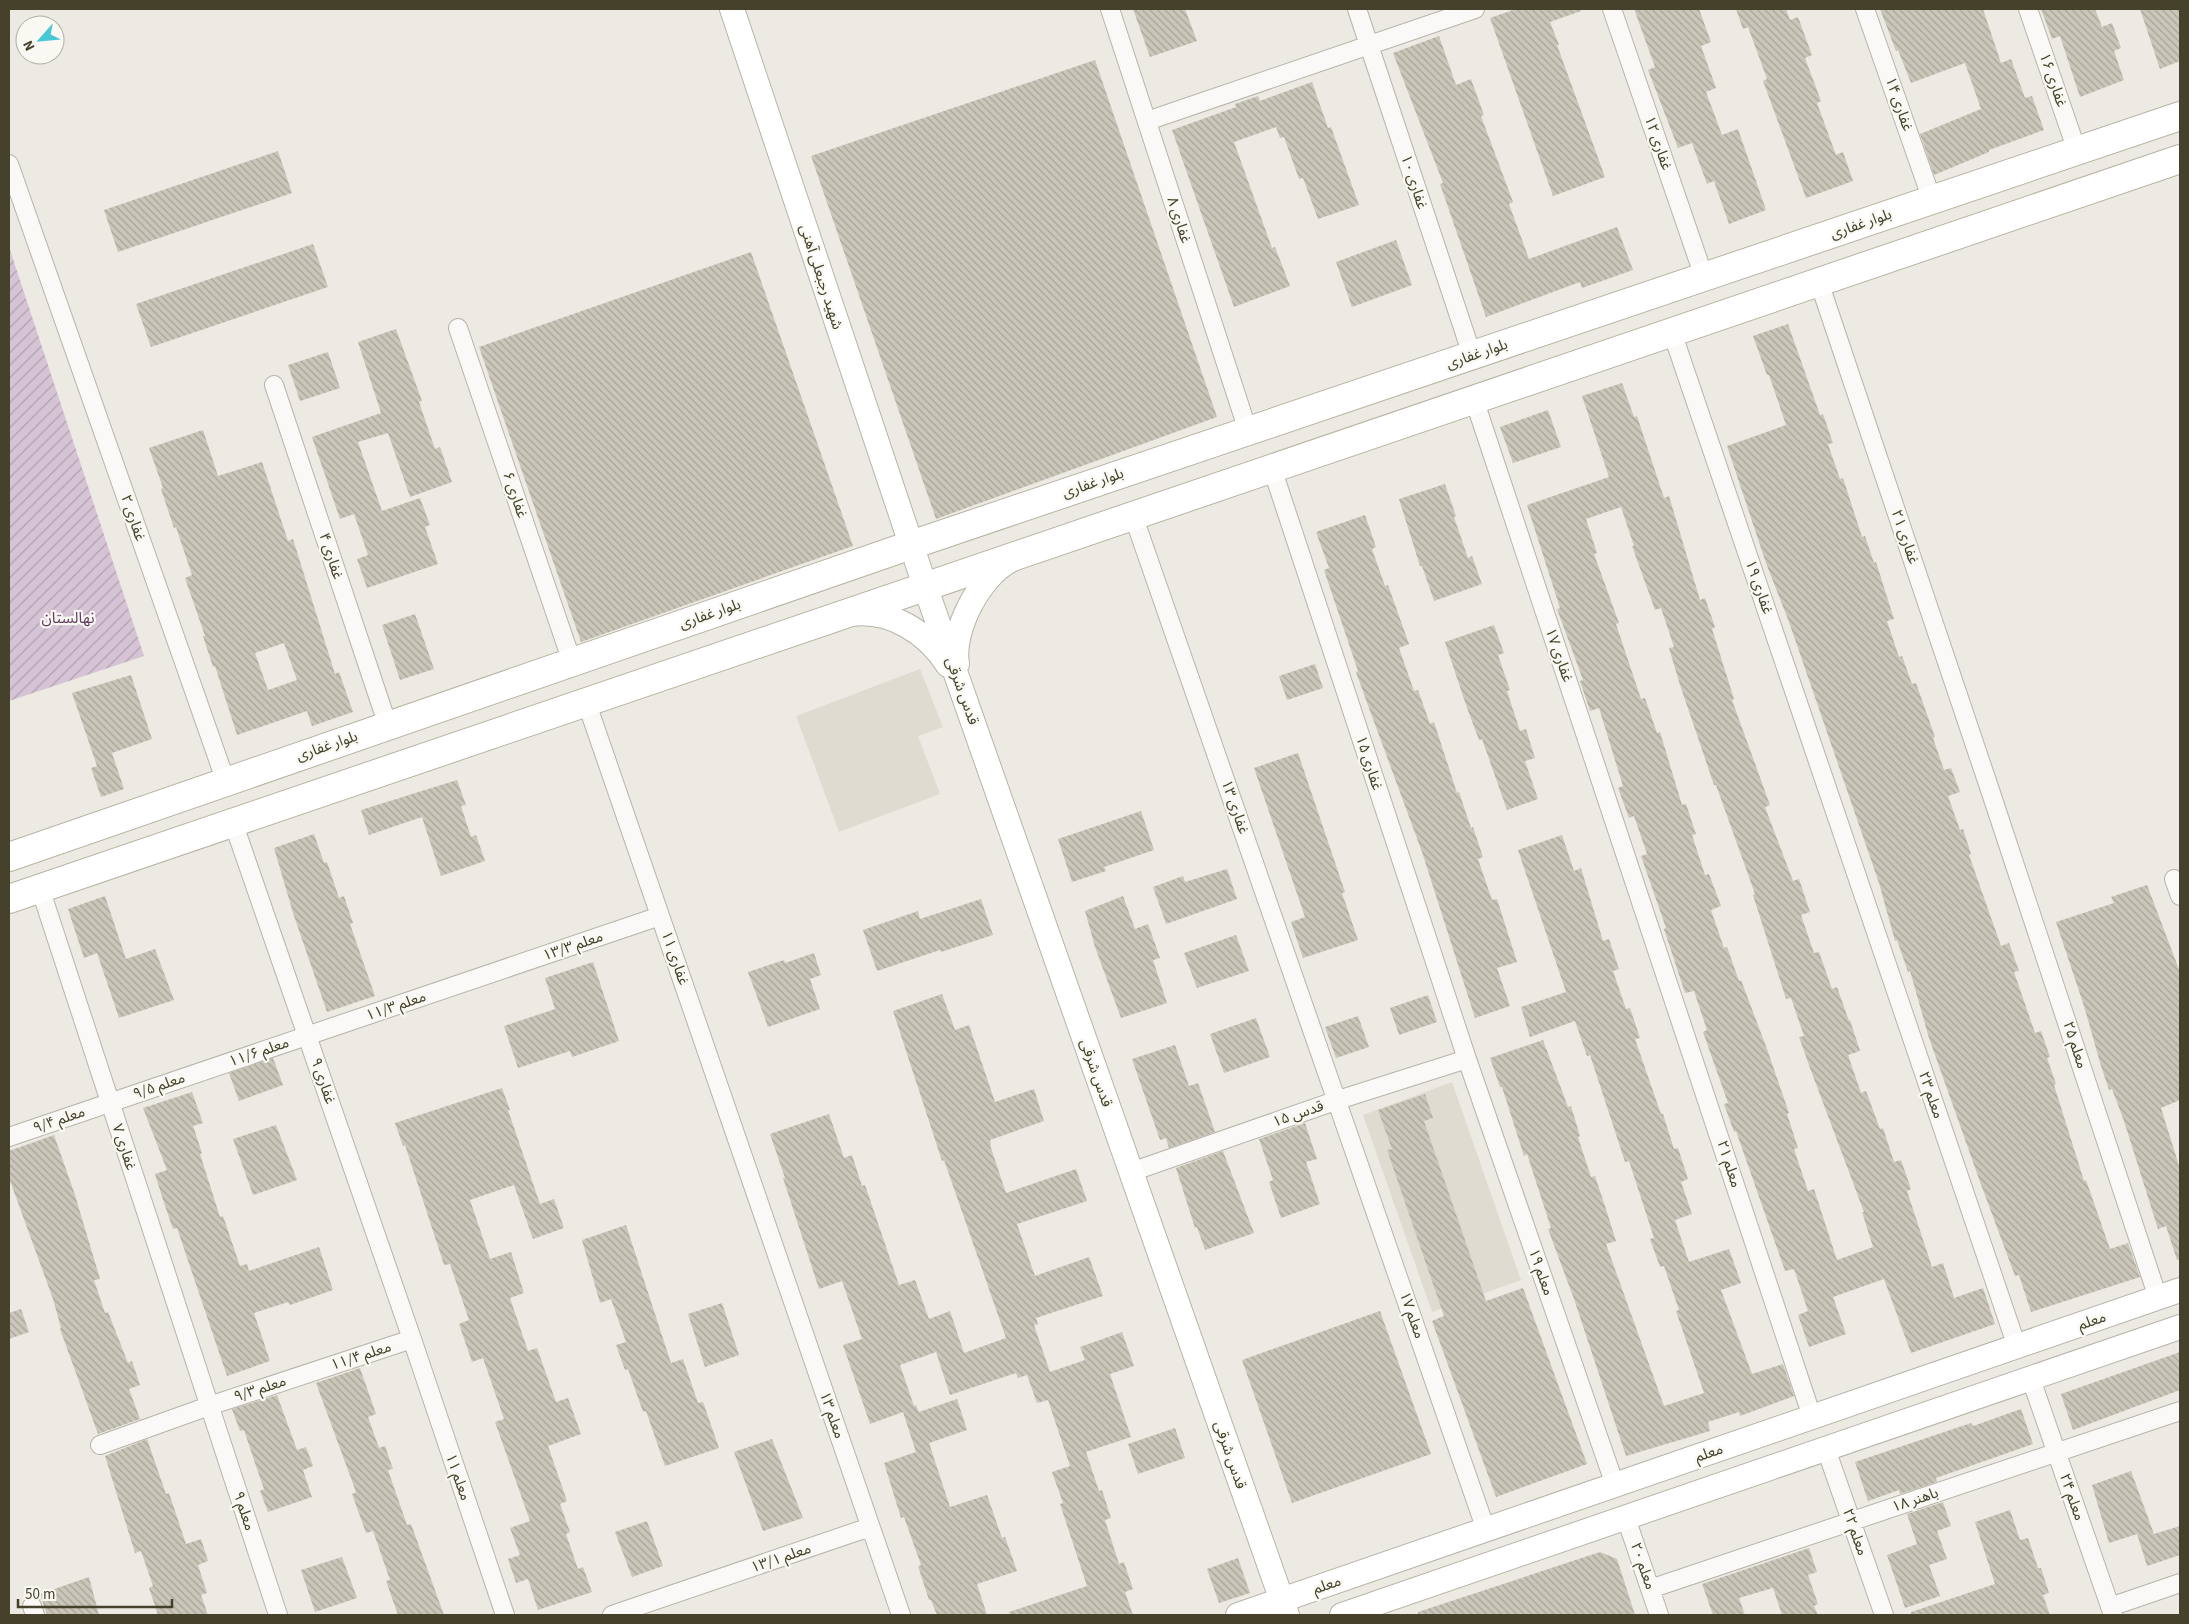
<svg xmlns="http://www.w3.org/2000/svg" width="2189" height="1624" font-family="'Source Sans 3','Noto Sans Arabic',sans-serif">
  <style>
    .built { fill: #dedcd1 }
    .garden { fill: url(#garden-furrows) }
    .building { fill: url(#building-back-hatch); fill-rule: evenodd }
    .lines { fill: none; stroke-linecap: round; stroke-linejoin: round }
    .street-casing { stroke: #b7b4a8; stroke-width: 20 }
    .secondary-casing { stroke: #b7b4a8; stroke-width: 26 }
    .primary-casing { stroke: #b8b4a2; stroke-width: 30 }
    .street { stroke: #faf9f7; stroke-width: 18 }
    .secondary { stroke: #fff; stroke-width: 24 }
    .primary { stroke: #fff; stroke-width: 28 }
    .labels { text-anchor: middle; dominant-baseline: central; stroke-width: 4.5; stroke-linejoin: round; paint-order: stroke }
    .street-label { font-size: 15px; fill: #45412a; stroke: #f9f8f3 }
    .park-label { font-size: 15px; fill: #61375f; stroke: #f9f8f3 }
  </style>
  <defs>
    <pattern id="garden-furrows" width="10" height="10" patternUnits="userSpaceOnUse" patternTransform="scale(1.25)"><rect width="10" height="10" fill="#d6c4d6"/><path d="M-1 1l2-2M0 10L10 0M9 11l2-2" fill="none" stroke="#afa1ae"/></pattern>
    <pattern id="building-back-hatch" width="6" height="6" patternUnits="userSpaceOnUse" patternTransform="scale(1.25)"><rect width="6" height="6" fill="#cac7ba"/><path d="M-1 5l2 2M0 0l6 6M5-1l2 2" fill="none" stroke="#a6a397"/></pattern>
  </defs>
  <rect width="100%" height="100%" fill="#eceae3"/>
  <path class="built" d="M920 669 943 727 918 736 940 794 839 832 796 716Z
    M1452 1082 1521 1280 1432 1312 1363 1115Z"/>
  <path class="garden" d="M9 247 144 656 9 701Z"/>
  <path class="building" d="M1133 9H1185L1197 41 1150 57Z
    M1516 9H1580L1581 11 1550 22 1559 45H1557L1605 177 1553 196 1490 18Z
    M1634 9H1699L1711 42 1701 46 1716 88 1706 92 1722 135 1738 129 1766 210 1729 224 1714 181 1707 184 1692 143 1678 148 1648 70 1655 67Z
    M1736 9H1786L1790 20 1798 17 1812 55 1805 58 1821 101 1817 103 1836 155 1843 152 1853 181 1806 198 1763 81 1767 79 1748 27 1743 29Z
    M1880 9H1983L2001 63 2011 59 2025 98 2032 96 2044 130 1989 150V152L1934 175 1920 134 1981 109 1965 63 1911 83 1898 50 1896 51Z
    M2041 9H2095L2102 27 2112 23 2121 48 2114 51 2124 80 2080 97 2060 36 2052 39Z
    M2140 9H2180V61L2160 69Z
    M1439 36 1456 85 1471 79 1484 115 1481 116 1513 202 1509 204 1529 259 1617 227 1633 270 1582 288 1580 282 1486 317 1440 184 1443 183 1393 53Z
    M1095 60 1217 417 936 519 811 156Z
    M1312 82 1328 128 1331 127 1359 205 1318 219 1303 178 1299 179 1284 137 1280 138 1276 127 1234 142 1272 248 1275 247 1290 286 1234 307 1172 130 1236 107 1235 104 1258 96 1260 101Z
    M278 151 292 193 118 252 104 210Z
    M1396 240 1412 285 1352 307 1336 262Z
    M313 244 328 287 151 347 136 304Z
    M751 252 853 546 581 642 479 347Z
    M1788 324 1820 415 1823 414 1833 443 1828 444 1840 479 1843 478 1862 537 1865 536 1874 563 1876 562 1894 619 1887 621 1899 657 1902 656 1912 684 1916 683 1935 737 1933 738 1944 770 1951 768 1960 792 1948 796 1960 830 1963 829 1971 854 1969 855 2001 946 2009 943 2019 971 2014 972 2035 1033 2041 1031 2050 1057 2047 1058 2056 1084 2054 1085 2084 1181 2086 1180 2110 1249 2128 1243 2140 1277 2031 1312 2019 1275 2015 1276 1979 1179 1929 1038 1910 971 1908 972 1897 940 1895 941 1879 883 1789 622 1766 563 1727 446 1786 425 1769 375H1767L1753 336Z
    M396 329 422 401 419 402 435 449 440 447 452 482 410 497 388 433 358 442 382 511 420 498 430 525 425 527 438 564 367 588 357 559 368 555 354 514 340 519 312 437 381 413 358 342Z
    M328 352 340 388 300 401 288 365Z
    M1622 383 1634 417 1637 416 1664 498 1669 496 1700 600 1705 598 1715 627 1712 629 1734 699 1732 700 1770 805 1765 807 1793 881 1799 879 1810 912 1801 915 1814 953 1819 952 1832 989 1837 987 1849 1021 1850 1020 1860 1051 1848 1055 1861 1093 1866 1091 1880 1129 1883 1128 1894 1162 1901 1160 1911 1189 1907 1191 1932 1267 1943 1263 1954 1298 1983 1288 1995 1324 1911 1353 1884 1279 1833 1297 1846 1334 1809 1347 1798 1315 1808 1311 1794 1269 1785 1271 1736 1131 1734 1132 1724 1104 1728 1103 1703 1032 1707 1030 1694 991 1685 993 1664 929 1666 928 1641 856 1647 854 1634 816 1629 818 1618 788 1623 786 1599 708 1590 711 1580 681 1583 680 1557 609 1560 608 1527 505 1609 477 1582 396ZM1621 507 1634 546H1632L1655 610 1661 608 1674 647 1669 648 1680 685 1714 785H1716L1755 894 1753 895 1786 999 1791 998 1804 1036 1799 1037 1810 1068 1864 1212H1862L1873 1247 1837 1260 1814 1189 1808 1191 1794 1149 1798 1148 1787 1114 1789 1113 1767 1049 1741 980 1739 981 1727 947 1724 948 1711 910 1721 906 1709 874 1705 875 1692 835 1696 834 1686 804 1682 805 1660 732 1657 733 1645 698 1641 699 1616 624 1619 623 1594 554 1597 553 1586 519Z
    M1548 410 1561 447 1513 463 1500 427Z
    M203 430 218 476 262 462 288 541 293 539 335 674 339 672 353 712 312 726 307 711 237 735 215 666 213 667 203 636H205L185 578 192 575 176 527 174 528 161 489 163 488 149 448ZM284 643 297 680 268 690 255 653Z
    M1445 484 1456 516 1454 517 1468 558 1472 556 1482 584 1434 601 1422 566H1420L1399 499Z
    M1365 515 1376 547 1372 549 1385 586 1388 585 1409 644 1399 648 1414 691 1418 690 1430 724 1434 722 1457 793 1459 792 1471 828 1473 827 1483 857 1478 859 1492 900 1497 899 1517 962 1497 968 1510 1006 1475 1018 1422 852 1366 700 1356 672 1358 671 1324 570 1329 568 1316 532Z
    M415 614 434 669 400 680 382 625Z
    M1494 625 1504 653 1498 655 1510 690 1507 691 1520 731 1526 729 1535 758 1525 761 1538 799 1507 810 1482 739 1479 740 1466 705 1445 642Z
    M1315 664 1323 688 1287 700 1279 676Z
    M131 675 152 739 112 753 124 789 101 797 91 768 97 766 72 693Z
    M1298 753 1345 892 1342 893 1358 940 1303 958 1291 922 1305 917 1254 768Z
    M457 780 466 805 461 806 471 837 476 835 485 861 441 876 422 817 369 835 361 810Z
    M1141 811 1154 850 1104 867 1106 871 1072 882 1058 839Z
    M314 834 324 863 327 862 339 898 344 896 353 923 350 924 375 996 327 1012 293 913 274 848Z
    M1562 835 1574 871 1581 868 1603 941 1609 939 1619 969 1613 971 1626 1009 1630 1008 1640 1038 1635 1039 1661 1114H1663L1674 1149 1678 1148 1688 1179 1681 1182 1692 1214 1675 1220 1689 1262 1729 1249 1741 1283 1721 1290 1752 1374 1783 1364 1794 1396 1740 1416 1739 1412 1708 1422 1710 1431 1626 1456 1574 1299 1548 1229 1551 1228 1527 1154 1524 1156 1502 1087H1500L1490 1058 1543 1040 1568 1107 1571 1106 1580 1136 1578 1137 1591 1177 1595 1176 1605 1206 1616 1241 1606 1244 1664 1406 1704 1393 1676 1311 1679 1310 1664 1266 1660 1267 1650 1239 1654 1238 1629 1161 1625 1162 1590 1055 1587 1056 1575 1021 1530 1037 1521 1007 1566 992 1518 850Z
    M1227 869 1237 899 1166 924 1153 887 1183 876 1185 882Z
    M2147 885 2180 972V1100L2161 1108 2180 1169V1260H2177L2166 1226 2158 1229 2124 1121 2112 1089 2109 1090 2101 1066 2084 1006 2056 922 2114 903 2111 897Z
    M105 896 126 959 155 949 174 1000 119 1018 97 953 84 958 68 909Z
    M1123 896 1135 929 1148 924 1160 958 1153 960 1167 1003 1121 1018 1095 947 1085 911Z
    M981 899 993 935 941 952 940 950 877 971 863 930 918 911 920 919Z
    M1236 935 1249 971 1197 988 1184 953Z
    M814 953 821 975 810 979 820 1009 768 1027 748 972 784 960 785 963Z
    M593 962 619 1041 572 1057 570 1051 518 1068 504 1026 555 1009 545 978Z
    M942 994 955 1030 969 1025 995 1102 1034 1089 1044 1121 990 1140 991 1145H990L1006 1193 1076 1169 1087 1201 1017 1224 1035 1276 1089 1257 1103 1296 1036 1318 1038 1324 1034 1325 1050 1372 1085 1360 1080 1347 1122 1332 1134 1366 1110 1374 1131 1437 1086 1452 1099 1491 1102 1490 1111 1518 1105 1520 1119 1564 1124 1562 1133 1589 1125 1592 1133 1615H1010L1009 1612 1087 1586 1060 1504 1063 1503 1052 1472 1070 1466 1048 1400 1037 1403 1027 1375 1018 1378 1016 1373 950 1395 936 1352 900 1365 914 1406 916 1405 919 1412 957 1399 967 1430 929 1443 950 1507 987 1495 1002 1538 1005 1537 1017 1571 977 1584 987 1615H937L931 1600H929L918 1566 921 1565 904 1517 901 1518 884 1463 916 1452 903 1412 870 1424 843 1345 862 1339 842 1281 819 1289 783 1178H785L770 1134 829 1114 844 1158 852 1155 862 1186 865 1185 899 1285 915 1280 929 1319 950 1311 964 1353 1006 1338 944 1160 942 1161 893 1011Z
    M1428 995 1437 1022 1399 1035 1390 1008Z
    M1358 1016 1369 1047 1336 1058 1325 1027Z
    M1256 1018 1270 1057 1224 1073 1210 1034Z
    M1175 1045 1189 1086 1198 1083 1215 1132 1169 1148 1166 1138 1160 1140 1132 1059Z
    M273 1058 283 1085 239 1101 229 1073Z
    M502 1088 510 1110H508L540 1204 554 1199 564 1228 533 1239 514 1185 470 1200 490 1259 511 1252 524 1293 510 1298 528 1351 537 1348 556 1402 568 1398 581 1434 548 1446 567 1501 560 1504 570 1532 566 1534 578 1569 583 1567 592 1592 538 1610 528 1579 516 1583 508 1559 520 1555 510 1528 530 1521 495 1422 504 1419 483 1358 472 1362 459 1324 469 1320 450 1264 444 1265 405 1145 403 1146 395 1123Z
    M192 1092 203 1123 193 1126 202 1153 200 1154 220 1217 223 1216 240 1266 247 1264 249 1271 319 1247 333 1290 290 1305 288 1302 254 1313 270 1361 227 1376 177 1228 173 1229 164 1203 155 1174 167 1170 143 1108Z
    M1425 1094 1433 1118 1424 1121 1486 1301 1523 1288 1587 1464 1496 1497 1432 1321 1444 1316 1387 1150 1392 1149 1378 1110Z
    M1305 1123 1317 1159 1306 1162 1320 1204 1281 1218 1269 1182 1273 1180 1259 1139Z
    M276 1125 297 1180 253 1195 233 1139Z
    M54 1135 75 1195 100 1279 94 1280 105 1313 108 1312 128 1363 132 1361 140 1385 129 1389 140 1419 98 1434 60 1329 61 1328 53 1299 9 1178V1151Z
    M1223 1151 1254 1233 1205 1250 1197 1227 1195 1228 1176 1168Z
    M626 1225 671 1363 683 1359 698 1403 703 1402 719 1448 665 1466 646 1411 643 1412 628 1369 625 1370 616 1345 626 1342 611 1299 600 1303 582 1240Z
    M722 1303 739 1355 705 1367 688 1314Z
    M21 1309 29 1332 9 1339V1313Z
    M1380 1311 1431 1454 1292 1503 1242 1360Z
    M2180 1352V1390L2073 1430 2061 1394Z
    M360 1368 376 1414 368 1417 379 1448 385 1446 393 1469 388 1470 407 1525 411 1524 444 1615H398L386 1581 390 1580 373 1531 366 1533 352 1494 356 1492 316 1383Z
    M277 1395 297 1450 306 1447 313 1466 303 1470 312 1497 268 1512 260 1491 264 1489 258 1472 244 1430 240 1431 232 1409Z
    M2021 1409 2033 1444 1936 1478 1937 1482 1900 1494 1899 1490 1868 1501 1855 1462 1971 1423 1973 1426Z
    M1175 1428 1185 1458 1138 1474 1128 1444Z
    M147 1439 166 1494 169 1493 186 1544 201 1539 208 1561 198 1565 207 1593 201 1595 208 1615H158L149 1588 153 1586 141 1551 135 1553 105 1456Z
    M772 1439 803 1518 763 1531 734 1452Z
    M2131 1471 2154 1534 2180 1526V1555L2147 1566 2137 1534 2109 1543 2092 1485Z
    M1943 1502 1951 1526 1937 1531 1947 1559 1929 1565 1940 1596 1905 1608 1887 1555 1917 1544 1907 1514Z
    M2010 1510 2020 1540 2028 1538 2038 1568H2041L2049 1593 2043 1595 2050 1615H1911V1612L1995 1584 1975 1522Z
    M647 1521 663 1566 632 1577 615 1532Z
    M1809 1548 1817 1572 1808 1575 1818 1604 1814 1606 1818 1615H1782L1773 1588 1739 1598 1745 1615H1713L1702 1584Z
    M1600 1552 1617 1559 1635 1615H1418V1612Z
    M342 1557 357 1598 315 1612 301 1570Z
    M1238 1558 1250 1593 1219 1603 1207 1569Z
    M89 1577 99 1615H47L40 1594Z"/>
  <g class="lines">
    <defs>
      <path id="street" d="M1110 9 1248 431
        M1357 9 1472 355
        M1612 9 1704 277
        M1865 9 1932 200
        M2028 9 2077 151
        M1147 121 1475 9
        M9 164 226 782
        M1819 282 1991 793 2158 1298
        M458 328 572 662
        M1672 332 2017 1347
        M274 385 388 726
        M1474 399 1812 1417
        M1272 468 1467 1059 1615 1485
        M1133 515 1486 1530
        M586 701 901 1615
        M233 822 412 1339 505 1615
        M2174 879 2180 896
        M40 888 278 1615
        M9 1137 660 916
        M1131 1172 1338 1100 1467 1059
        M2031 1379 2113 1615
        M100 1445 209 1406 412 1339
        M1826 1449 1884 1615
        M1626 1518 1659 1615
        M1650 1589 2180 1411
        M32 1606 35 1615
        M2110 1607 2180 1583
        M612 1615 870 1527"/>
      <path id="secondary" d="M732 9 925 586 1287 1615
        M851 614C890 609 927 632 948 665
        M957 664C951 631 980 575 1011 560
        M1238 1615 2180 1290
        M1342 1615 2180 1327"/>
      <path id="primary" d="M9 857 911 545 2180 116
        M9 899 2180 159"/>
    </defs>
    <use href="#street" class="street-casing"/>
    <use href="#secondary" class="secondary-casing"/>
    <use href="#primary" class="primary-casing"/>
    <use href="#street" class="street"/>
    <use href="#secondary" class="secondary"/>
    <use href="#primary" class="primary"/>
  </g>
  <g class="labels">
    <g class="street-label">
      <text transform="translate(2053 80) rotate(71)">غفاری ۱۶</text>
      <text transform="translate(1899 104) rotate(71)">غفاری ۱۴</text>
      <text transform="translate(1658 143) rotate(71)">غفاری ۱۲</text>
      <text transform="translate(1414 182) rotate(72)">غفاری ۱۰</text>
      <text transform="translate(1179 220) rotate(72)">غفاری ۸</text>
      <text transform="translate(1861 224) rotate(-19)">بلوار غفاری</text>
      <text transform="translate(821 277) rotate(72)">شهید رجبعلی آهنی</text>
      <text transform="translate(1477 354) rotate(-19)">بلوار غفاری</text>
      <text transform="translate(1093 483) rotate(-19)">بلوار غفاری</text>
      <text transform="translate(515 495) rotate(71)">غفاری ۶</text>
      <text transform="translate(133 518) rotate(71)">غفاری ۲</text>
      <text transform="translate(1905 537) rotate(71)">غفاری ۲۱</text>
      <text transform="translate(331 556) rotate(72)">غفاری ۴</text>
      <text transform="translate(1759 587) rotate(71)">غفاری ۱۹</text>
      <text transform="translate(710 614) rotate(-19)">بلوار غفاری</text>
      <text transform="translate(1559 655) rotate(71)">غفاری ۱۷</text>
      <text transform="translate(962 691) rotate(70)">قدس شرقی</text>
      <text transform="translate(327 746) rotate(-19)">بلوار غفاری</text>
      <text transform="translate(1369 763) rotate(72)">غفاری ۱۵</text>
      <text transform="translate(1235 807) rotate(71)">غفاری ۱۳</text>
      <text transform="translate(573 946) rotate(-19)">معلم ۱۳/۳</text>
      <text transform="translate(675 958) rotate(71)">غفاری ۱۱</text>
      <text transform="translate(396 1006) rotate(-19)">معلم ۱۱/۳</text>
      <text transform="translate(2075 1045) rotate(72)">معلم ۲۵</text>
      <text transform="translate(259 1052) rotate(-19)">معلم ۱۱/۶</text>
      <text transform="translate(1096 1073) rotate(71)">قدس شرقی</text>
      <text transform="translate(323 1081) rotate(71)">غفاری ۹</text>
      <text transform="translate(159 1086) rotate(-19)">معلم ۹/۵</text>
      <text transform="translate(1931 1095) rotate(71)">معلم ۲۳</text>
      <text transform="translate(1298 1114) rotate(-19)">قدس ۱۵</text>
      <text transform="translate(59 1120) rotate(-19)">معلم ۹/۴</text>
      <text transform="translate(124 1147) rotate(72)">غفاری ۷</text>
      <text transform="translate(1729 1164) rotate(72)">معلم ۲۱</text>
      <text transform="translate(1541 1272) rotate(71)">معلم ۱۹</text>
      <text transform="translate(1412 1315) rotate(71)">معلم ۱۷</text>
      <text transform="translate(2092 1321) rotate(-19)">معلم</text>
      <text transform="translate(361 1356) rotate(-18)">معلم ۱۱/۴</text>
      <text transform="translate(260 1389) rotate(-18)">معلم ۹/۳</text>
      <text transform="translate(832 1415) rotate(71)">معلم ۱۳</text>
      <text transform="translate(1709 1453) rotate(-19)">معلم</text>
      <text transform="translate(1230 1455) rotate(71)">قدس شرقی</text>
      <text transform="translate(458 1477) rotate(71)">معلم ۱۱</text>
      <text transform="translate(2072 1497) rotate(71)">معلم ۲۴</text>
      <text transform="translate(1915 1500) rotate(-19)">باهنر ۱۸</text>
      <text transform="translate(244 1511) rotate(72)">معلم ۹</text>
      <text transform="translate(1855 1532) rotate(71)">معلم ۲۲</text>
      <text transform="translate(781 1558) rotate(-19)">معلم ۱۳/۱</text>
      <text transform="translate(1643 1566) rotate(71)">معلم ۲۰</text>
      <text transform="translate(1327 1585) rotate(-19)">معلم</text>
    </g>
    <g class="park-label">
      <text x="68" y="618">نهالستان</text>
    </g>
  </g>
  <rect width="2189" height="1624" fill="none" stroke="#45412a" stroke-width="20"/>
  <g transform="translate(40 40) rotate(243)"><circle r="24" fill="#f9f8f3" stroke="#b1afa3"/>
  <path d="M0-4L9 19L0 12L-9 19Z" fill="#47c7d3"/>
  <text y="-8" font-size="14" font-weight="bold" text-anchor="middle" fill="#45412a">N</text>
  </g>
  <path d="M18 1599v8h154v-8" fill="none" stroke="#45412a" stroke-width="2.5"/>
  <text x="25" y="1599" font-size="15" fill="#45412a" stroke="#f9f8f3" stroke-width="4" paint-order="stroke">50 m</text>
</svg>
